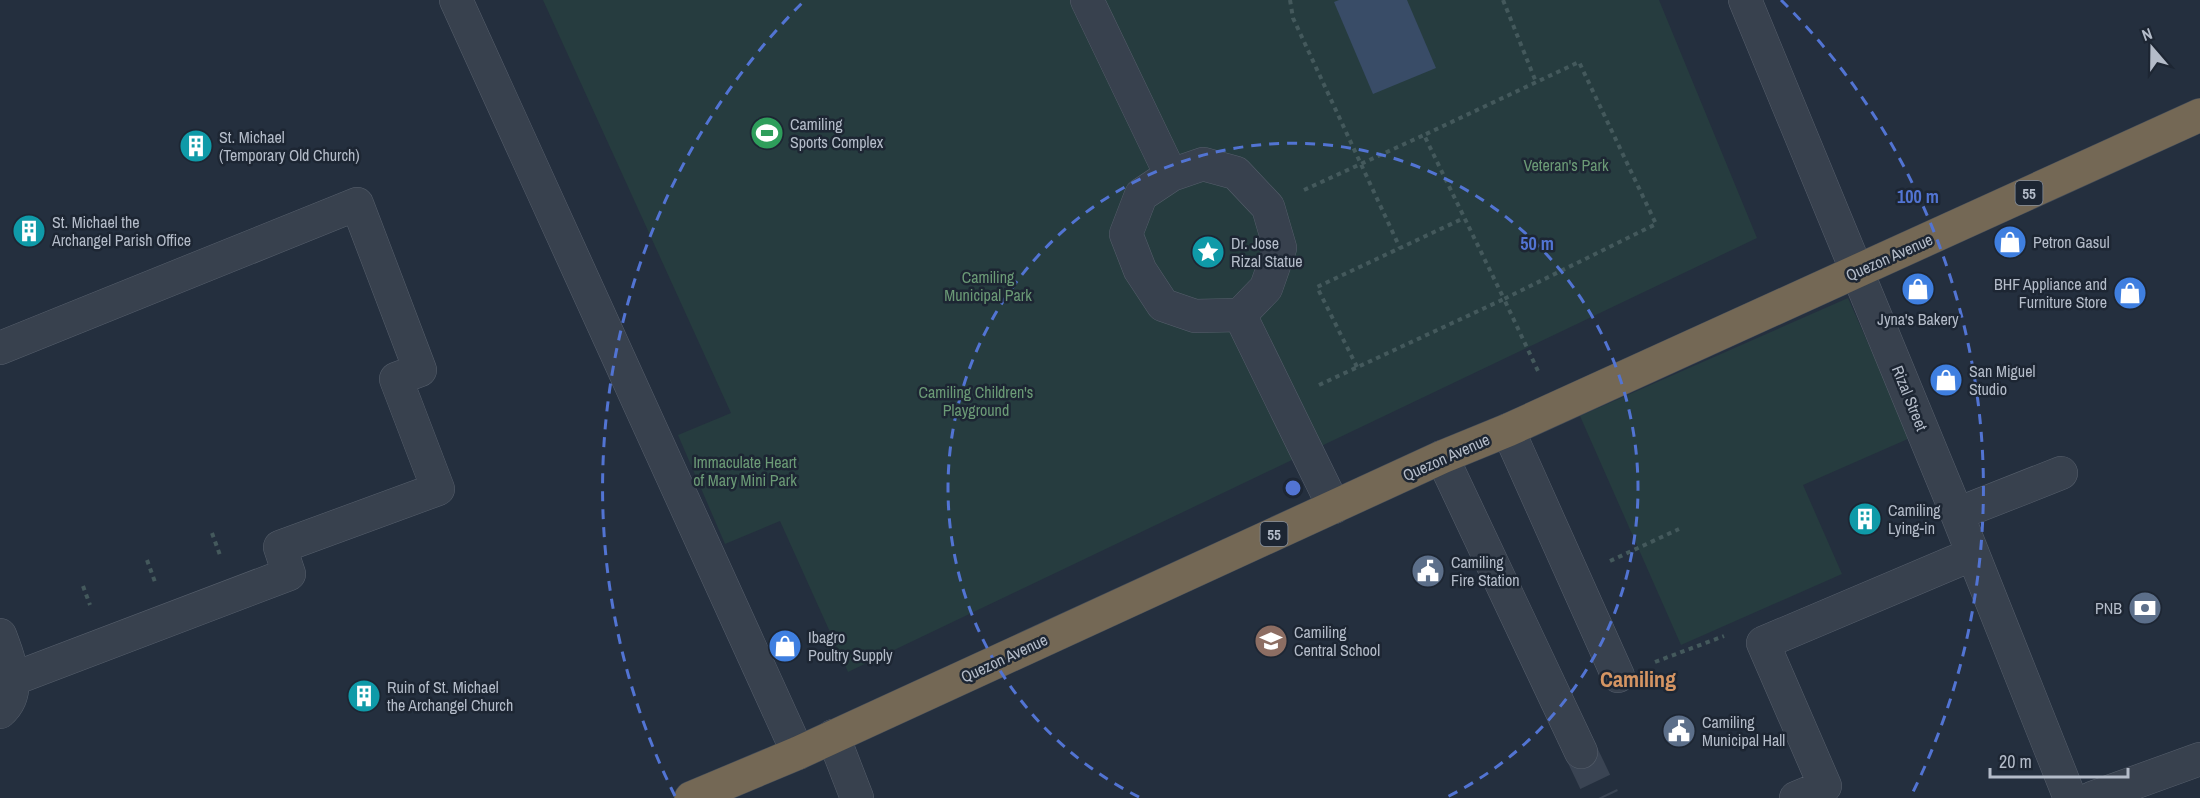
<svg xmlns="http://www.w3.org/2000/svg" width="2200" height="798" font-family="'Archivo Narrow',sans-serif">
  <style>
    .green { fill: #263c3f }
    .water { fill: #394c67 }
    .lines { fill: none; stroke-linecap: round; stroke-linejoin: round }
    .minor-tunnel { stroke: #3a4453; stroke-width: 33; stroke-dasharray: 33 16; stroke-linecap: butt }
    .minor-casing { stroke: #565f6c; stroke-width: 34 }
    .highway-casing { stroke: #434c59; stroke-width: 34 }
    .path { stroke: #44595c; stroke-width: 4; stroke-dasharray: 4.5 4.5; stroke-linecap: butt }
    .minor { stroke: #38414e; stroke-width: 33 }
    .highway { stroke: #746855; stroke-width: 33 }
    .ring { fill: none; stroke: #5274d3; stroke-width: 3; stroke-dasharray: 10 8 }
    .labels { text-anchor: middle; dominant-baseline: central; stroke-width: 5; stroke-linejoin: round; paint-order: stroke }
    .shield { fill: #1d2633; stroke: #878f9c; stroke-width: 1.5 }
    .shield-label { font-size: 15px; font-weight: bold; fill: #b4bcc9 }
    .poi-label { font-size: 16px; fill: #b4bcc9; stroke: #1d2633; text-anchor: start }
    .park-label { font-size: 16px; fill: #6b9a76; stroke: #1d2633 }
    .street-label { font-size: 16px; fill: #b4bcc9; stroke: #1d2633 }
    .district-label { font-size: 22px; font-weight: bold; fill: #d59563; stroke: #1d2633 }
    .centre { fill: #5274d3; stroke: #1d2633; stroke-width: 3 }
    .ring-label { font-size: 18px; text-anchor: middle; font-weight: bold; fill: #5274d3; stroke: #1d2633; stroke-width: 5; stroke-linejoin: round; paint-order: stroke }
  </style>
  <rect width="100%" height="100%" fill="#242f3e"/>
  <path class="green" d="M543 0H1659L1757 238 848 672 780 521 725 544 678 435 731 413Z
    M1848 298 1910 438 1803 485 1842 574 1681 645 1580 416Z"/>
  <path class="water" d="M1339 0H1407L1436 68 1373 94 1334 2Z"/>
  <g class="lines">
    <path class="minor-tunnel" d="M1581 752 1603 798"/>
    <defs>
      <path id="minor" d="M456 0 798 753
        M1087 0 1171 175
        M1745 0 1957 514 2070 798
        M1240 315 1195 316 1163 305 1140 270 1126 234 1141 195 1171 175 1203 164 1236 173 1268 207 1280 248 1266 288 1240 315 1334 507
        M0 348 357 204 420 370 396 379 438 489 280 547 289 574 13 679
        M1508 430 1618 676
        M1442 457 1581 752
        M1957 514 2061 473
        M0 635C9 659 23 692 0 712
        M833 736 857 798
        M1796 798 1825 786 1763 643 1973 554
        M2092 798 2200 759"/>
      <path id="highway" d="M691 798 798 753 1442 457 1508 430 2200 115"/>
    </defs>
    <use href="#minor" class="minor-casing"/>
    <use href="#highway" class="highway-casing"/>
    <path class="path" d="M1290 0 1293 18 1400 248
      M1503 0 1536 82
      M1304 190 1424 135 1504 299 1656 224 1579 62 1424 135
      M1357 367 1317 287 1464 218
      M1319 385 1504 299 1538 371
      M212 533 221 558
      M147 560 155 582
      M1610 561 1679 529
      M83 586 90 605
      M1655 662 1724 636"/>
    <use href="#minor" class="minor"/>
    <use href="#highway" class="highway"/>
  </g>
  <g class="ring">
    <path d="M1139 797A345 345 0 1 1 1447 797"/>
    <path d="M675 796A690 690 0 0 1 805 0M1781 0A690 690 0 0 1 1911 796"/>
  </g>
  <defs>
    <symbol id="stadium-disc" viewBox="-11 -11 22 22"><circle r="9.5" fill="#2e9e5b" stroke="#1d2633"/><path d="M0-5a6.5 5 0 1 0 0 10a6.5 5 0 1 0 0-10ZM-3.5-1.8h7v3.6h-7Z" fill="#fff"/></symbol>
    <symbol id="building-disc" viewBox="-11 -11 22 22"><circle r="9.5" fill="#0f9aa8" stroke="#1d2633"/><path d="M-4-6H4V6H1V3H-1V6H-4ZM-2.5-4.3h1.7v1.8h-1.7ZM.8-4.3h1.7v1.8H.8ZM-2.5-1h1.7V.8h-1.7ZM.8-1h1.7V.8H.8Z" fill="#fff"/></symbol>
    <symbol id="shop-disc" viewBox="-11 -11 22 22"><circle r="9.5" fill="#3f7fe0" stroke="#1d2633"/><path d="M-5-2.5h2.3a2.7 3.5 0 0 1 5.4 0H5L5.5 6h-11ZM-1.5-2.5h3a1.5 2.3 0 0 0-3 0Z" fill="#fff"/></symbol>
    <symbol id="sight-disc" viewBox="-11 -11 22 22"><circle r="9.5" fill="#0f9aa8" stroke="#1d2633"/><path d="M0-6L1.8-2.2L6-1.7L2.9 1.2L3.7 5.4L0 3.3L-3.7 5.4L-2.9 1.2L-6-1.7L-1.8-2.2Z" fill="#fff"/></symbol>
    <symbol id="civic-disc" viewBox="-11 -11 22 22"><circle r="9.5" fill="#5c6f8a" stroke="#1d2633"/><path d="M-.6-6.5H3V-4.5H.6V-3L4-1V1h2V6H-6V1h2V-1L-.6-3ZM-1.2 2.5V6h2.4V2.5Z" fill="#fff"/></symbol>
    <symbol id="bank-disc" viewBox="-11 -11 22 22"><circle r="9.5" fill="#5c6f8a" stroke="#1d2633"/><path d="M-6-4H6V4H-6ZM0-2.3a2.3 2.3 0 1 0 0 4.6a2.3 2.3 0 1 0 0-4.6Z" fill="#fff"/></symbol>
    <symbol id="school-disc" viewBox="-11 -11 22 22"><circle r="9.5" fill="#8d6e63" stroke="#1d2633"/><path d="M0-5L7-2L0 1L-7-2ZM-4 1L0 2.5L4 1V4Q0 6-4 4Z" fill="#fff"/></symbol>
  </defs>
  <g fill-rule="evenodd">
    <use href="#stadium-disc" x="748" y="114" width="38" height="38"/>
    <use href="#building-disc" x="177" y="127" width="38" height="38"/>
    <use href="#building-disc" x="10" y="212" width="38" height="38"/>
    <use href="#shop-disc" x="1991" y="223" width="38" height="38"/>
    <use href="#sight-disc" x="1189" y="233" width="38" height="38"/>
    <use href="#shop-disc" x="1899" y="270" width="38" height="38"/>
    <use href="#shop-disc" x="2111" y="274" width="38" height="38"/>
    <use href="#shop-disc" x="1927" y="361" width="38" height="38"/>
    <use href="#building-disc" x="1846" y="500" width="38" height="38"/>
    <use href="#civic-disc" x="1409" y="552" width="38" height="38"/>
    <use href="#bank-disc" x="2126" y="589" width="38" height="38"/>
    <use href="#school-disc" x="1252" y="622" width="38" height="38"/>
    <use href="#shop-disc" x="766" y="627" width="38" height="38"/>
    <use href="#building-disc" x="345" y="677" width="38" height="38"/>
    <use href="#civic-disc" x="1660" y="712" width="38" height="38"/>
  </g>
  <g class="labels">
    <g class="shield">
      <rect x="2015.5" y="181" width="27" height="24" rx="4.5"/>
      <rect x="1260.5" y="522" width="27" height="24" rx="4.5"/>
    </g>
    <g class="shield-label">
      <text x="2029" y="193">55</text>
      <text x="1274" y="534">55</text>
    </g>
    <g class="poi-label">
      <text x="790" y="124">Camiling<tspan x="790" dy="18">Sports Complex</tspan></text>
      <text x="219" y="137">St. Michael<tspan x="219" dy="18">(Temporary Old Church)</tspan></text>
      <text x="52" y="222">St. Michael the<tspan x="52" dy="18">Archangel Parish Office</tspan></text>
      <text x="2033" y="242">Petron Gasul</text>
      <text x="1231" y="243">Dr. Jose<tspan x="1231" dy="18">Rizal Statue</tspan></text>
      <text x="2107" y="284" text-anchor="end">BHF Appliance and<tspan x="2107" dy="18">Furniture Store</tspan></text>
      <text x="1918" y="319" text-anchor="middle">Jyna's Bakery</text>
      <text x="1969" y="371">San Miguel<tspan x="1969" dy="18">Studio</tspan></text>
      <text x="1888" y="510">Camiling<tspan x="1888" dy="18">Lying-in</tspan></text>
      <text x="1451" y="562">Camiling<tspan x="1451" dy="18">Fire Station</tspan></text>
      <text x="2122" y="608" text-anchor="end">PNB</text>
      <text x="1294" y="632">Camiling<tspan x="1294" dy="18">Central School</tspan></text>
      <text x="808" y="637">Ibagro<tspan x="808" dy="18">Poultry Supply</tspan></text>
      <text x="387" y="687">Ruin of St. Michael<tspan x="387" dy="18">the Archangel Church</tspan></text>
      <text x="1702" y="722">Camiling<tspan x="1702" dy="18">Municipal Hall</tspan></text>
    </g>
    <g class="park-label">
      <text x="1566" y="165">Veteran's Park</text>
      <text x="988" y="277">Camiling<tspan x="988" dy="18">Municipal Park</tspan></text>
      <text x="976" y="392">Camiling Children's<tspan x="976" dy="18">Playground</tspan></text>
      <text x="745" y="462">Immaculate Heart<tspan x="745" dy="18">of Mary Mini Park</tspan></text>
    </g>
    <g class="street-label">
      <text transform="translate(1889 257) rotate(-24)">Quezon Avenue</text>
      <text transform="translate(1910 398) rotate(68)">Rizal Street</text>
      <text transform="translate(1446 457) rotate(-24)">Quezon Avenue</text>
      <text transform="translate(1004 658) rotate(-25)">Quezon Avenue</text>
    </g>
    <g class="district-label">
      <text x="1638" y="679">Camiling</text>
    </g>
  </g>
  <circle cx="1293" cy="488" r="9" class="centre"/>
  <g class="ring-label">
    <text x="1918" y="203">100 m</text>
    <text x="1537" y="250">50 m</text>
  </g>
  <g transform="translate(2152 48) rotate(340)" stroke="#1d2633" stroke-width="4.5" paint-order="stroke">
  <path d="M0-4.5L10 22L0 15L-10 22Z" fill="#b4bcc9"/>
  <text y="-9" font-size="16" font-weight="bold" text-anchor="middle" fill="#b4bcc9">N</text>
  </g>
  <path d="M1990 768v9h138v-9" fill="none" stroke="#b4bcc9" stroke-width="3"/>
  <text x="1999" y="768" font-size="18" fill="#b4bcc9" stroke="#1d2633" stroke-width="4.5" paint-order="stroke">20 m</text>
</svg>
